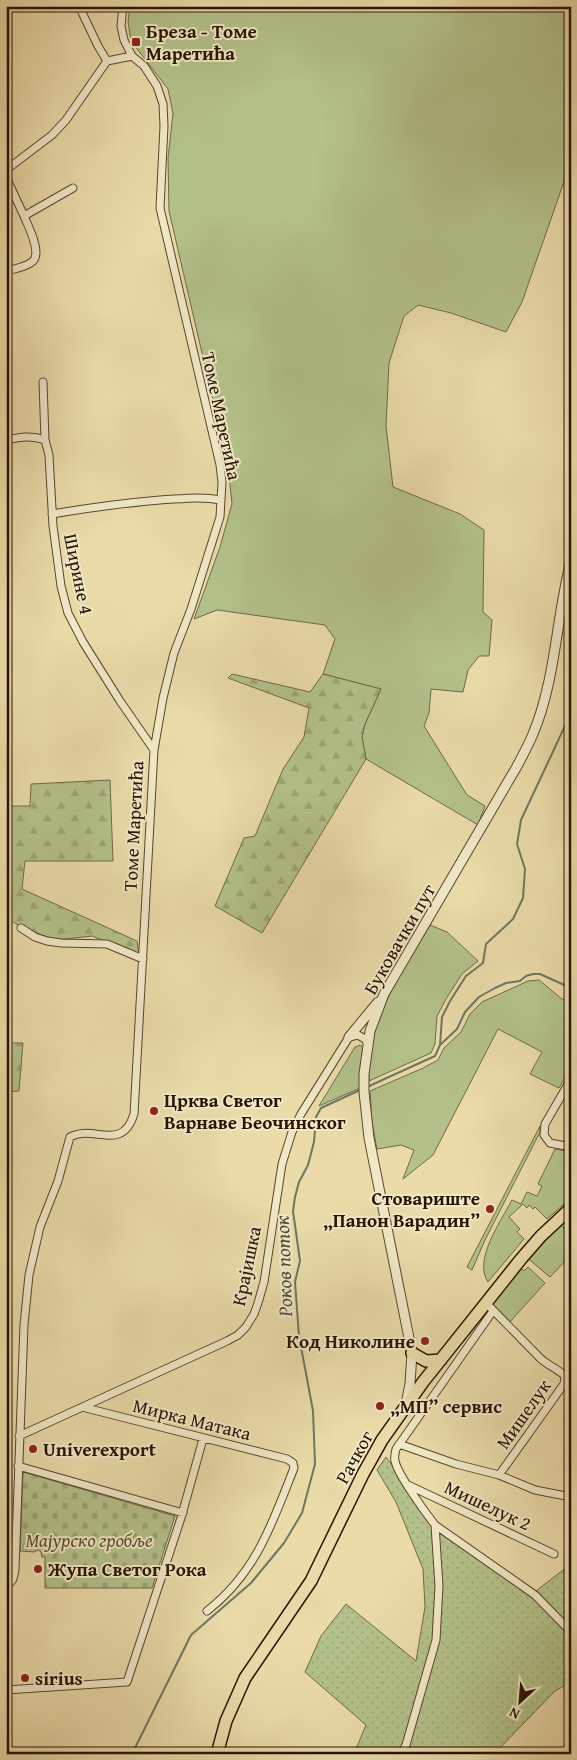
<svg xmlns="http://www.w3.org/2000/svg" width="577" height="1760" font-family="'Gentium Book Plus',serif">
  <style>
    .grass { fill: #b4c18a; stroke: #6e6a45 }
    .forest { fill: url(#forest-firs); stroke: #6e6a45 }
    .cemetery { fill: url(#cemetery-stones); stroke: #6e6a45 }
    .garden { fill: url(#garden-dots); stroke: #6e6a45 }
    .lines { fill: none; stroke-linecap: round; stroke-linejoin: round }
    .stream { stroke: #6b7862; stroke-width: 2 }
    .minor-casing { stroke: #58452a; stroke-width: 9 }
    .tertiary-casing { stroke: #58452a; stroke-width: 11 }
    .primary-casing { stroke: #271300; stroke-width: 14 }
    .minor { stroke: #f1e8c7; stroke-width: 7 }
    .tertiary { stroke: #f1e8c7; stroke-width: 9 }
    .primary { stroke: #eadba9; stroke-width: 11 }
    .poi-dot { fill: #8f2418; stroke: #f1e8c7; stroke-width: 2 }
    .labels { text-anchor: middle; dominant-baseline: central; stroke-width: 4; stroke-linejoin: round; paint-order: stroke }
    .poi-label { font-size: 19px; font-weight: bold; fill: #271300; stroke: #f1e8c7; text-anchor: start }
    .street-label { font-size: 19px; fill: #271300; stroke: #f1e8c7 }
    .park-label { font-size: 19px; font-style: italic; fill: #585030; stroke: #f1e8c7 }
    .water-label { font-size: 20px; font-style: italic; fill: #4f4e39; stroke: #f1e8c7 }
  </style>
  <defs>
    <pattern id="forest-firs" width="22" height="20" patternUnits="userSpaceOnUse" patternTransform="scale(1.25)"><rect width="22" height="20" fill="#b4c18a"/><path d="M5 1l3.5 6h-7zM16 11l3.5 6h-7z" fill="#9ba575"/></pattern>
    <pattern id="cemetery-stones" width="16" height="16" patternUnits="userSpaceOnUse" patternTransform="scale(1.25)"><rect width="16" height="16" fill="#b4c18a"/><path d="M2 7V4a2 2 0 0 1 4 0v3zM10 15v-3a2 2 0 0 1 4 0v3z" fill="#9ba575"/></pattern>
    <pattern id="garden-dots" width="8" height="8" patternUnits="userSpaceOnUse" patternTransform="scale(1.25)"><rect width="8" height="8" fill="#b4c18a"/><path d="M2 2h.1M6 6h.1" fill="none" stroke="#9ba575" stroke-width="1.8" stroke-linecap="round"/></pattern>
  </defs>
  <rect width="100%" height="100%" fill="#eadba9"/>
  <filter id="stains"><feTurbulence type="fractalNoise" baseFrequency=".004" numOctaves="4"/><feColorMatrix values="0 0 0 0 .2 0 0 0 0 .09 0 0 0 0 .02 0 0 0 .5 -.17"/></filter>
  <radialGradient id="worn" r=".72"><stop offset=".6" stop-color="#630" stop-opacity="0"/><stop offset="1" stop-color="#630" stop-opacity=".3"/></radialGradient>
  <path class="grass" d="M130 6H571V174L567 173 522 302 506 332 451 313 418 305 404 316 389 363 386 426 393 487 460 514 484 530 483 612 492 620 489 656H479L468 670 463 692 431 689 429 713 424 726 467 795 485 806 478 825 366 759 362 737 365 724 381 689 323 674 335 639 325 625 217 610 194 619 220 547 232 504 228 465 169 211 168 158 173 113 168 89 131 41 128 22Z
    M430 925 447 932 478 961 462 974 446 999 437 1016 435 1044 431 1053 369 1081C364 1023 402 973 430 925Z
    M539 980 562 999 571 1002V1066L559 1088 530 1074 542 1052 498 1029 433 1155 403 1179 414 1150 401 1145 377 1149 372 1122 370 1091 421 1069 438 1060 444 1048 461 1032 470 1014 482 1002 528 981Z
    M360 1045 364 1048 360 1088 319 1106 355 1047Z
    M540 1126V1132L485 1240 472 1270 467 1267Z
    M555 1149 571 1152V1198L547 1219 535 1207 533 1209 529 1205 527 1208 523 1204 509 1217 520 1229 517 1232 524 1239 488 1282C473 1260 501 1221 512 1200L521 1204 527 1192 537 1196 542 1186 538 1184Z
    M558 1222 571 1235V1255L550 1277 525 1256Z
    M519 1266 524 1271 528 1267 545 1283 508 1324 493 1308 489 1298Z"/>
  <path class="forest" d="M232 674 310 692 323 674 381 689 365 724 362 737 366 759 262 933 215 906 244 838 255 836 283 769 304 737 309 708 228 678Z
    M110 780 113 861H25L22 889 137 941 139 955 92 936 57 940 22 928 6 917V806H30L31 784Z
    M6 1043H23L19 1091 6 1092Z"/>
  <path class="cemetery" d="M23 1472 175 1516 152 1588H45V1557H42L41 1552 38 1550 34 1552 20 1551Z"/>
  <path class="garden" d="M386 1457 434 1523 532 1594 571 1564V1682L555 1691 494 1754H354L366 1725 305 1672 321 1636 346 1604 416 1661 425 1607 423 1569 396 1502 377 1470Z"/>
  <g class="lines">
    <path class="stream" d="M440 1045 442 1017 450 1001 466 976 483 963 486 944 513 919 523 898 525 869 517 844 521 820 571 713
      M367 1087 435 1056 440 1045 457 1029 465 1012 479 997 495 988 506 983 520 981 526 976 533 974H540L571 988
      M132 1754 191 1635 251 1583 284 1543 302 1513 315 1464 313 1411 299 1336 295 1282 300 1261 293 1211 295 1197 299 1182 308 1165 314 1142 316 1117 321 1108 360 1090"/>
    <defs>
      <path id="minor" d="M79 6 98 46 107 61
        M107 61 132 56
        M6 170 52 135 66 120 107 61
        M6 177 24 216 73 188
        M6 271C14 269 27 267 33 261 42 252 28 226 24 216
        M43 382 45 440 49 455 53 526 61 586 68 613 83 642 120 701 154 750
        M6 440C21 437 31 435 45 440
        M52 514C88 508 124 503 160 500 181 499 200 496 221 500
        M21 928 35 937 47 941 61 943 107 944 143 959
        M571 1079 545 1124 544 1135 550 1143 571 1147
        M490 1307 541 1359C549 1366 558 1369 565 1376L564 1384 499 1475
        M493 1311 396 1449C395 1453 394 1457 395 1461 398 1475 425 1512 435 1525L535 1595 571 1632
        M82 1407 287 1459 293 1463 294 1468C272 1524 256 1573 207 1611
        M19 1436 227 1341 238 1335 246 1327 254 1314 258 1303 264 1282 282 1164 292 1132 301 1114 349 1037 358 1035 365 1039 368 1044
        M399 1444 456 1464 499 1475 535 1490 571 1497
        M18 1466 183 1513
        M408 1485 554 1554
        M6 1588 13 1579 15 1570 24 1325 29 1275 40 1227 58 1181 70 1137C93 1124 122 1153 134 1114L154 750 163 698 174 653 191 609 220 517 222 482 220 465 160 208 164 126 163 104 157 86 144 66 132 56 124 40 121 26 123 6
        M6 1690 127 1682 181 1518 203 1439
        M401 1754 406 1745 436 1640 439 1586 435 1525"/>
      <path id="tertiary" d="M349 1037 378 1002
        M406 1404 410 1384 412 1353 369 1138 364 1092V1074L370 1031 384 994 516 768C522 757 528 746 533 734 556 679 556 618 571 561"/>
      <path id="primary" d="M412 1353 426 1361 441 1360
        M217 1754 226 1721 245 1678 311 1581 363 1474 382 1440 423 1382 521 1259 541 1236 571 1208"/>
    </defs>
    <use href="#minor" class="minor-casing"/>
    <use href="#tertiary" class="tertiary-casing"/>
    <use href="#primary" class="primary-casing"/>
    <use href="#minor" class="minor"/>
    <use href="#tertiary" class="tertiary"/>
    <use href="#primary" class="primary"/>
  </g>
  <g class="poi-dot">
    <rect x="131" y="37" width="10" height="10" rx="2.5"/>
    <circle cx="154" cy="1111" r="5"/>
    <circle cx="490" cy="1209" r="5"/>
    <circle cx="425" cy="1341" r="5"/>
    <circle cx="380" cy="1406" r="5"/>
    <circle cx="33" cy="1449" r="5"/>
    <circle cx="38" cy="1569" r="5"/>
    <circle cx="25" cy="1678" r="5"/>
  </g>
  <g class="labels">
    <g class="poi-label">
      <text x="146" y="31">Бреза - Томе<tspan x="146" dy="22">Маретића</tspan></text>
      <text x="164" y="1100">Црква Светог<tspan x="164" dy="22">Варнаве Беочинског</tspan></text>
      <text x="480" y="1198" text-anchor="end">Стовариште<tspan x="480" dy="22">„Панон Варадин”</tspan></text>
      <text x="415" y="1341" text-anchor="end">Код Николине</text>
      <text x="390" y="1406">„МП” сервис</text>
      <text x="43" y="1449">Univerexport</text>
      <text x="48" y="1569">Жупа Светог Рока</text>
      <text x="35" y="1678">sirius</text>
    </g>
    <g class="street-label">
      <text transform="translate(222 416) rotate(78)">Томе Маретића</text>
      <text transform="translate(79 574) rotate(78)">Ширине 4</text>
      <text transform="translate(133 826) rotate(-87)">Томе Маретића</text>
      <text transform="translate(399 939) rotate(-60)">Буковачки пут</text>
      <text transform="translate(246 1266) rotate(-78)">Крајишка</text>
      <text transform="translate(523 1414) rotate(-55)">Мишелук</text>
      <text transform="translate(192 1419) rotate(14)">Мирка Матака</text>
      <text transform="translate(354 1457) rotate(-61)">Рачког</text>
      <text transform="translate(488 1505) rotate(25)">Мишелук 2</text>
    </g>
    <g class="park-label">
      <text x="89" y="1540">Мајурско гробље</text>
    </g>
    <g class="water-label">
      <text transform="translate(283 1266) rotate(-92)">Роков поток</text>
    </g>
  </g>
  <rect width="577" height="1760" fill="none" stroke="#eadba9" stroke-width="25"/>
  <rect x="8" y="8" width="562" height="1745" fill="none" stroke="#271300" stroke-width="2.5"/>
  <rect x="12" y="12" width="552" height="1735" fill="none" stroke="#271300"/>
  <g transform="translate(520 1702) rotate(206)" stroke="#f1e8c7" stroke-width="4" paint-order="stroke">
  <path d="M0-4L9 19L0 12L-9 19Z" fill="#271300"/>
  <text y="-8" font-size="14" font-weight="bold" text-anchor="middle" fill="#271300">N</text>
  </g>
  <rect width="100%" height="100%" filter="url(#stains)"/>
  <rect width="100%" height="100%" fill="url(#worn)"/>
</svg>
